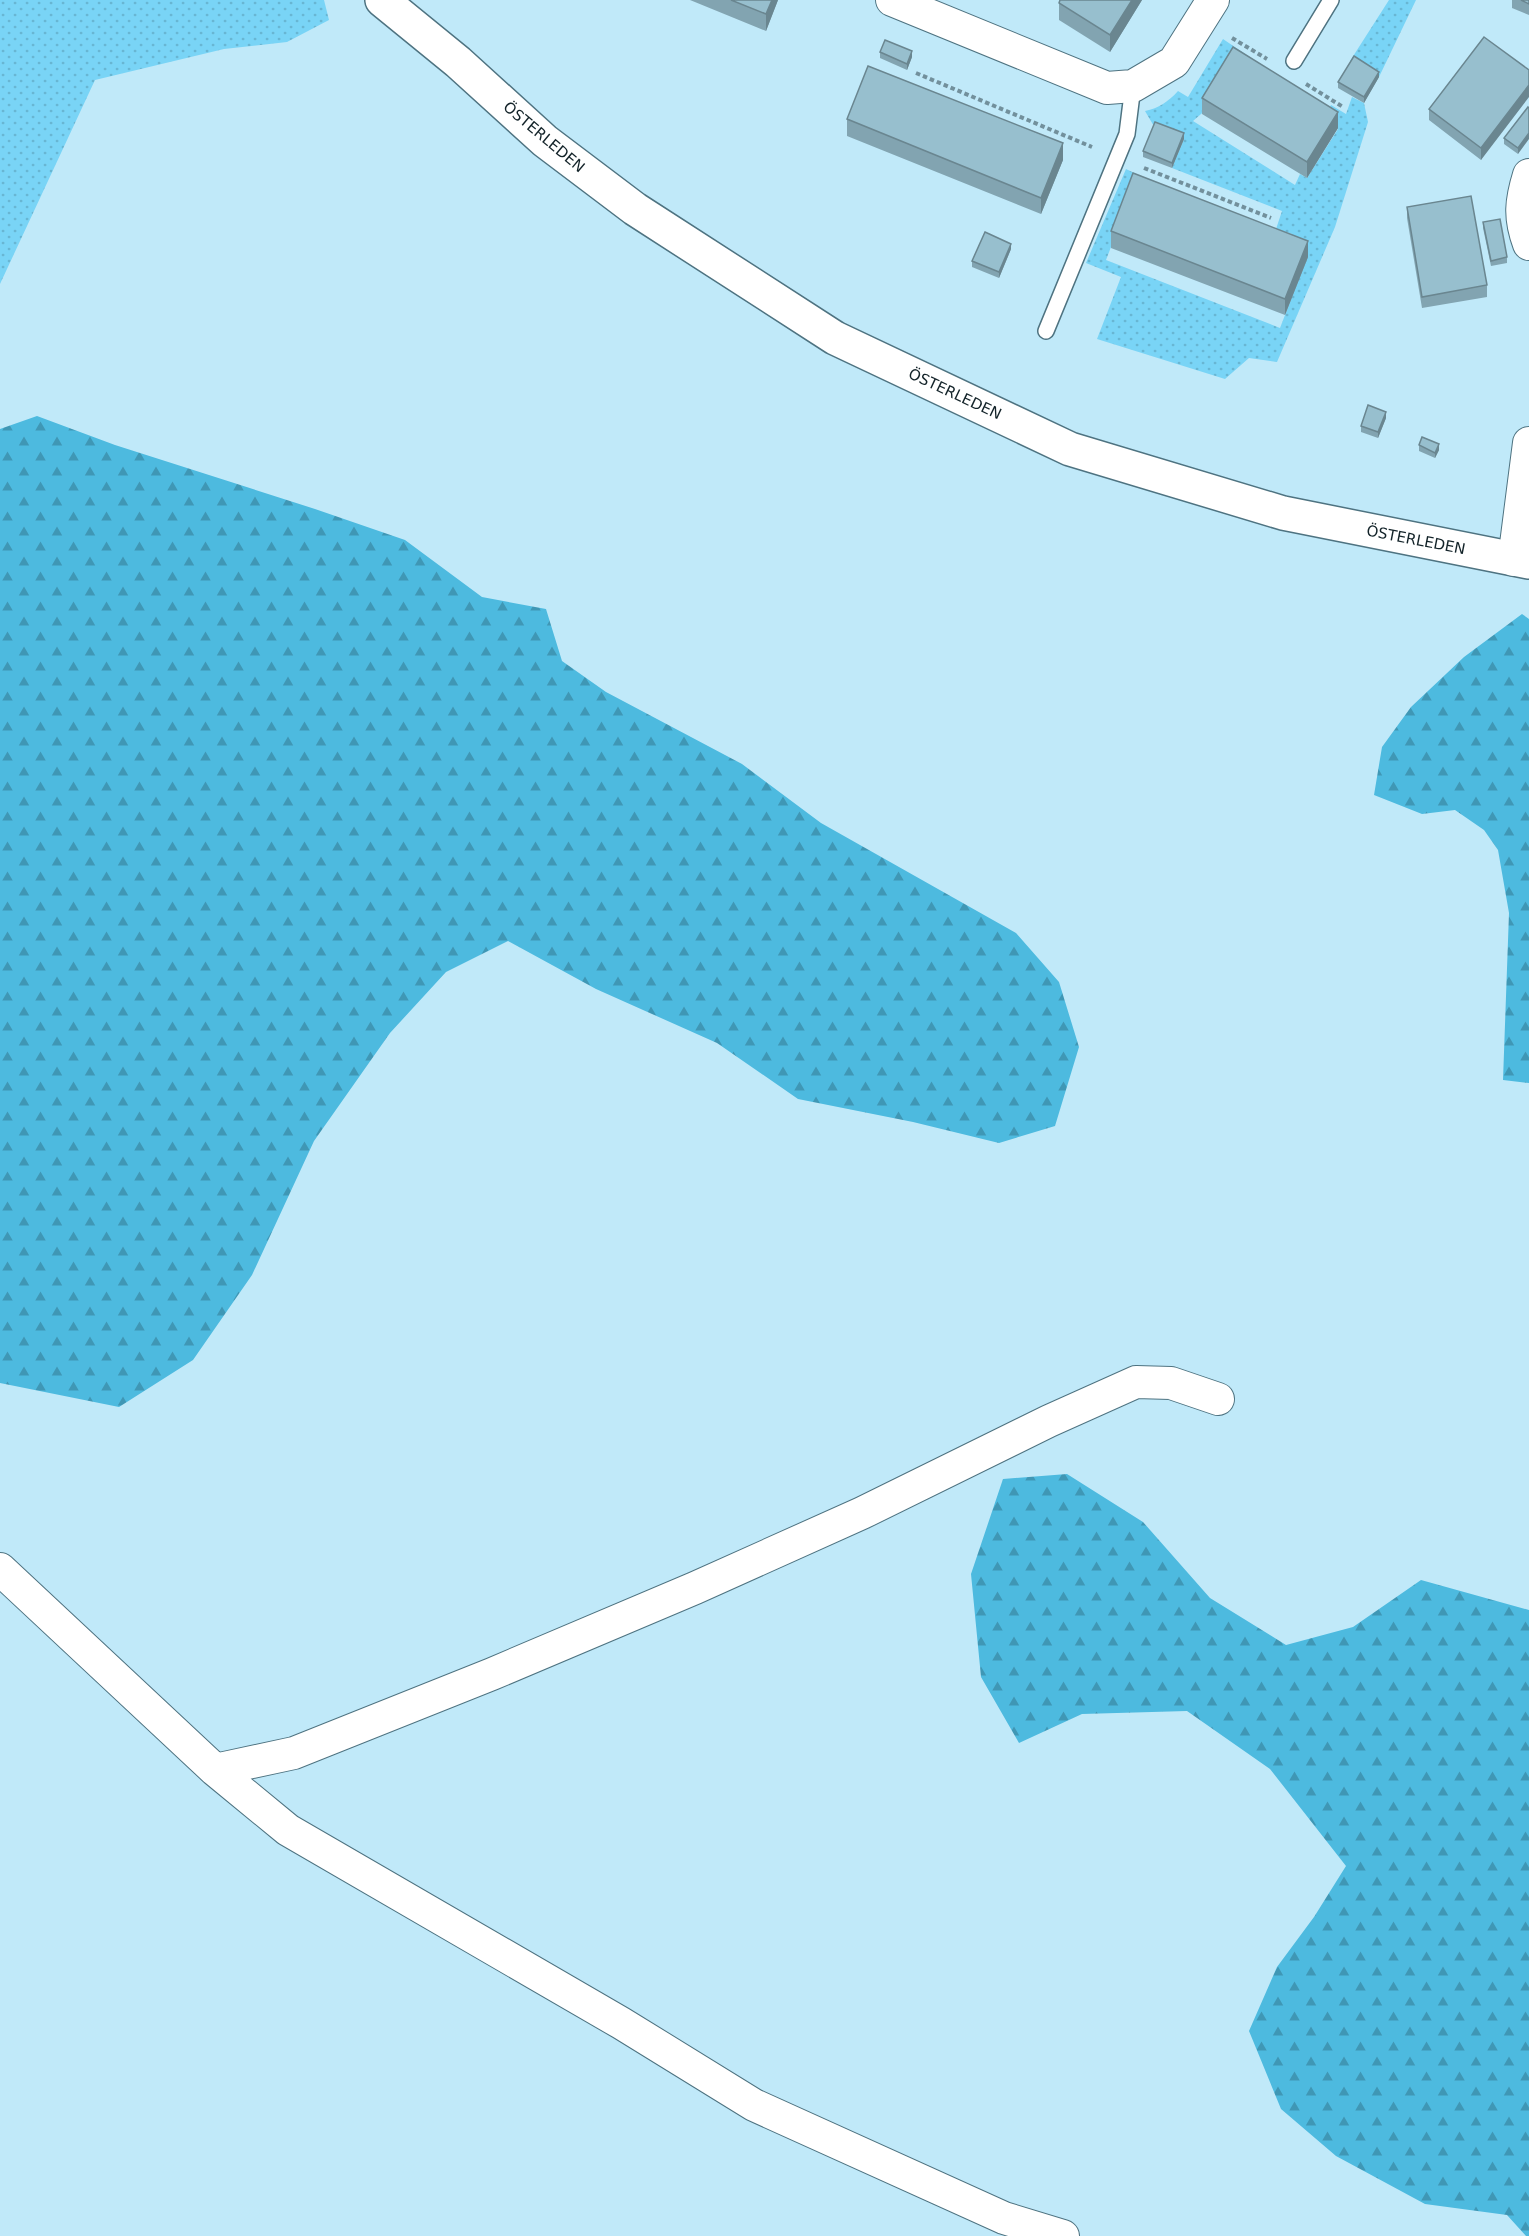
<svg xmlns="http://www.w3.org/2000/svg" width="1529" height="2236" font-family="'DejaVu Sans',sans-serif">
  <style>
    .grass { fill: url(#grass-dots) }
    .forest { fill: url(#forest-firs) }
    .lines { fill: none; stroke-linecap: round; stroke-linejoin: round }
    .service-casing { stroke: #4e7381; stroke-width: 18 }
    .minor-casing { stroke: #4e7381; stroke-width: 34 }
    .tertiary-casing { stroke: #4e7381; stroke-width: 36 }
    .path { stroke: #72909c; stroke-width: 4; stroke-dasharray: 4.5 3; stroke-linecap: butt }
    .service { stroke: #fff; stroke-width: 15 }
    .minor { stroke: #fff; stroke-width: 32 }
    .tertiary { stroke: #fff; stroke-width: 33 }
    .wall { fill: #82a4b1 }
    .shaded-wall { fill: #6a8690 }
    .building { fill: #97bfce; stroke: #6a8690; stroke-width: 1.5 }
    .labels { text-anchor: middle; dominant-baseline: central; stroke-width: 5; stroke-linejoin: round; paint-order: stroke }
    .street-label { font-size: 15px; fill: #132329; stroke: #fff }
  </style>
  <defs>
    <pattern id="grass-dots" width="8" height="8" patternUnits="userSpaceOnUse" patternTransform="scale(1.5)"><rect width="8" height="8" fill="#79d4f6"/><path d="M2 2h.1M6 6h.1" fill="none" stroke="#68b6d3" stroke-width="1.8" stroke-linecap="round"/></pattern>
    <pattern id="forest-firs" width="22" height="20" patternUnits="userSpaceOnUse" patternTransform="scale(1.5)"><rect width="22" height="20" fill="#4dbadf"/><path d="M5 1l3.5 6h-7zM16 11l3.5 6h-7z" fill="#3f97b5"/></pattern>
  </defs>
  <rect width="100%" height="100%" fill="#c0e9f9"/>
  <path class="grass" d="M0 0H324L329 20 287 42 224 49 95 80 0 284Z
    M1389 0H1416L1379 77 1350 61Z
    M1223 39 1254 60 1248 73 1193 121 1295 185 1300 174 1307 178 1338 129 1324 120 1331 105 1346 114 1352 97 1364 103 1368 122 1335 227 1277 362 1249 358 1225 379 1097 339 1121 277 1086 263 1126 169 1153 182 1133 190 1106 260 1280 328 1307 258 1287 250 1292 234 1276 229 1282 211 1172 168 1184 139 1155 128 1145 111C1159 108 1168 102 1178 91L1188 97Z"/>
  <path class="forest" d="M37 416 115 445 315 509 405 540 482 597 546 609 562 661 606 692 742 764 821 823 1016 933 1059 982 1079 1047 1055 1126 999 1143 913 1122 798 1099 717 1043 596 989 508 941 446 972 390 1033 314 1141 252 1275 193 1360 119 1407 0 1383V429Z
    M1522 614 1529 619V1083L1503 1080 1509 913 1498 850 1484 830 1455 810 1422 814 1374 795 1382 747 1411 707 1464 657Z
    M1067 1474 1143 1522 1210 1598 1286 1645 1353 1627 1421 1580 1529 1610V2236H1526L1507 2215 1425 2204 1336 2156 1281 2109 1249 2031 1277 1967 1314 1917 1346 1866 1270 1769 1187 1711 1082 1714 1019 1743 981 1677 971 1574 1003 1479Z"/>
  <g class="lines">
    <defs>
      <path id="service" d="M1294 61 1331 0
        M1046 331 1127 134 1133 86"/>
      <path id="minor" d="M892 0 1107 88 1133 86 1174 62 1213 0
        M1529 175C1521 201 1519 217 1529 244
        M1514 560 1529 443
        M0 1569 215 1770 288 1830 621 2023 754 2105 1004 2218 1063 2236
        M215 1770 294 1753 492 1674 695 1588 862 1513 1049 1421 1136 1382 1171 1383 1218 1399"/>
      <path id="tertiary" d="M382 0 458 62 545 141 635 209 835 338 1070 449 1283 513 1529 562"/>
    </defs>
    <use href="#service" class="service-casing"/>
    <use href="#minor" class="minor-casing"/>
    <use href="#tertiary" class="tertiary-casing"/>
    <path class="path" d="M1232 38 1267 59
      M916 73 1092 147
      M1306 84 1343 107
      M1144 168 1271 218"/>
    <use href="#service" class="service"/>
    <use href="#minor" class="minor"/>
    <use href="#tertiary" class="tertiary"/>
  </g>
  <path class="wall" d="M690 0H778L766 31Z
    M1060 0H1142L1110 52 1059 20V3Z
    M1512 0H1529V15L1512 8Z
    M880 52 912 57 907 70 880 58Z
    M1529 70 1481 160 1429 120V109Z
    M1379 77 1364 103 1338 88V82Z
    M1202 98 1338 128 1307 178 1202 114Z
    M1528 107 1518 154 1504 144V138Z
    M847 119 1063 160 1041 214 847 136Z
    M1184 139 1172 168 1143 157V151Z
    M1407 207 1487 285V297L1422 308 1407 218Z
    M1483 222 1507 257V263L1491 266 1483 228Z
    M1111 231 1308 257 1285 315 1111 248Z
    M1011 249 999 278 972 267V261Z
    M1386 418 1378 438 1361 432V426Z
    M1419 445 1439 450 1435 458 1419 451Z"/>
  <path class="shaded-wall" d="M772 0H778L766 31V14Z
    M1132 0H1142L1110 52V35Z
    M912 51V57L907 70V64Z
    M1379 72V77L1364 103V97Z
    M1529 85V97L1481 160V148Z
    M1338 112V128L1307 178V162Z
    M1184 133V139L1172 168V163Z
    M1529 133V139L1518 154V148Z
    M1063 143V160L1041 214V198Z
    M1308 241V257L1285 315V299Z
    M1011 244V249L999 278V272Z
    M1386 412V418L1378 438V432Z
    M1439 444V450L1435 458V453Z"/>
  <path class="building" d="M731 0H772L766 14Z
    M1060 0H1132L1110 35 1059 3Z
    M1521 0H1529V4Z
    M1484 37 1529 70V85L1481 148 1429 109Z
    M885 40 912 51 907 64 880 52Z
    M1233 47 1338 112 1307 162 1202 98Z
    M1354 56 1379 72 1364 97 1338 82Z
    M868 66 1063 143 1041 198 847 119Z
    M1528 107 1529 108V133L1518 148 1504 138Z
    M1155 122 1184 133 1172 163 1143 151Z
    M1133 173 1308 241 1285 299 1111 231Z
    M1471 196 1487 285 1422 297 1407 207Z
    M1500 219 1507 257 1491 261 1483 222Z
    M985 232 1011 244 999 272 972 261Z
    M1368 405 1386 412 1378 432 1361 426Z
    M1422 437 1439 444 1435 453 1419 445Z"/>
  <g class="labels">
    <g class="street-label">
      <text transform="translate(544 137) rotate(40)">ÖSTERLEDEN</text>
      <text transform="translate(955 394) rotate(25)">ÖSTERLEDEN</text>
      <text transform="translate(1416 540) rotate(11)">ÖSTERLEDEN</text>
    </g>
  </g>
</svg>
